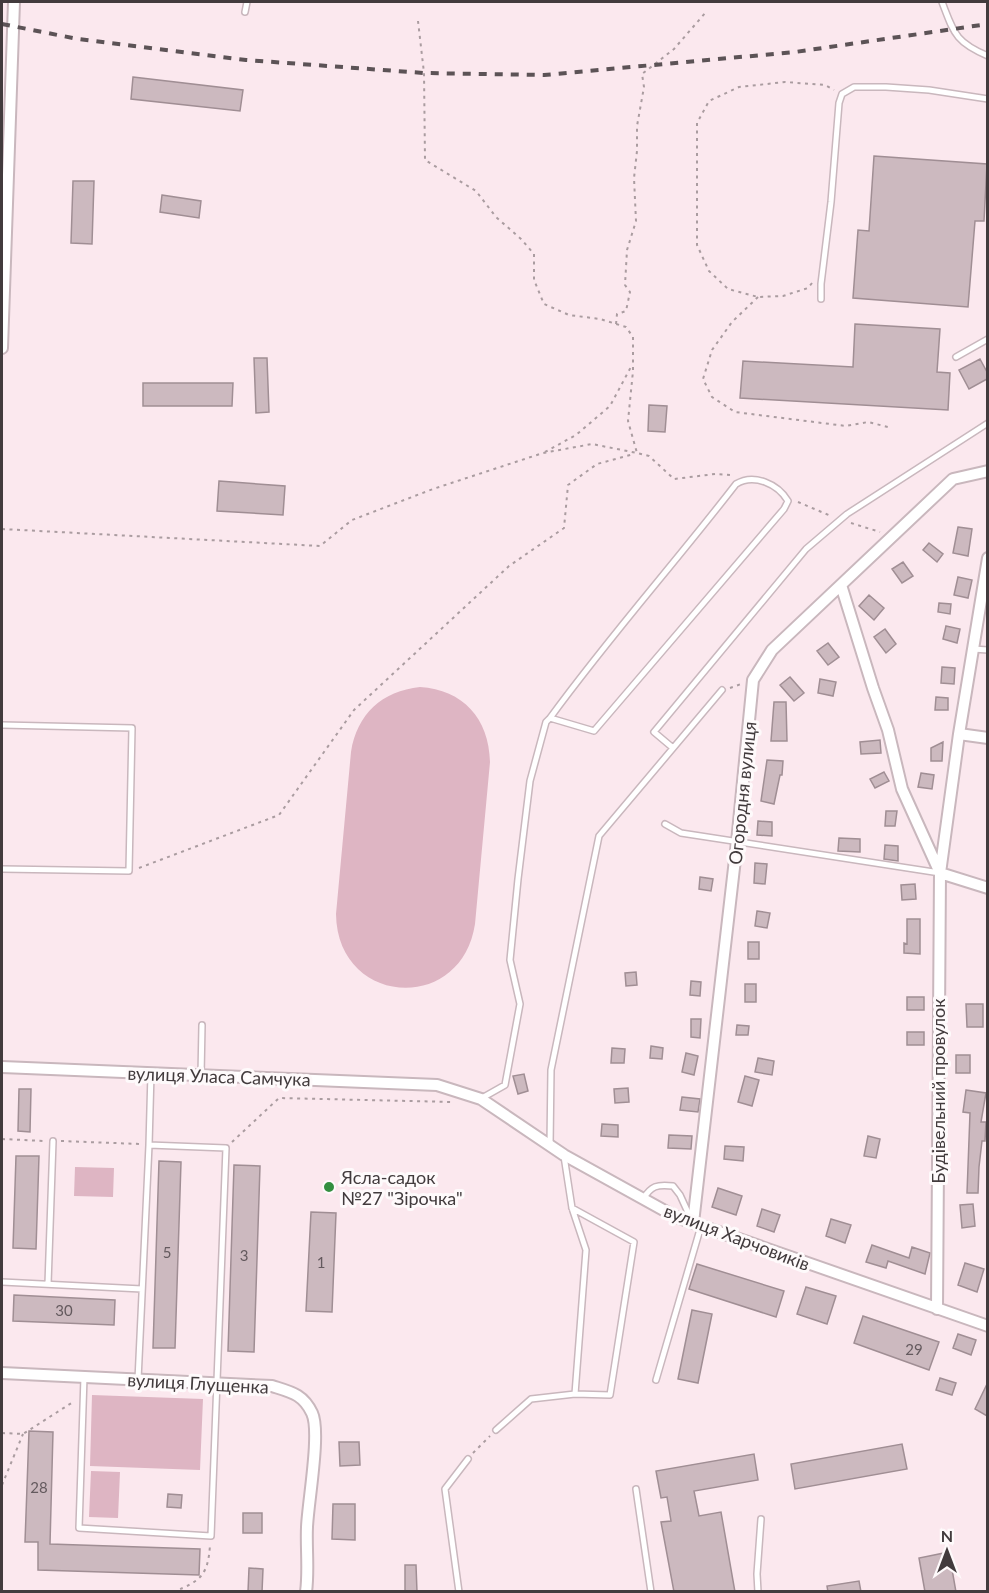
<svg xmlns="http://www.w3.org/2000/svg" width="989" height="1593" font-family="Lato,sans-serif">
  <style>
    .green { fill: #deb5c3 }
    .building { fill: #ccb9bf; stroke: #a08e94; stroke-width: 1.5 }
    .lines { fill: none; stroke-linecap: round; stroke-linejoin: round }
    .lane-casing { stroke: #c9b7bd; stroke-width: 8 }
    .street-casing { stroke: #c9b7bd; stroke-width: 14 }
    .path { stroke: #aa9ca0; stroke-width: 2; stroke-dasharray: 3 4.5; stroke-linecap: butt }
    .lane { stroke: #fff; stroke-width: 5 }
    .street { stroke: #fff; stroke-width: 10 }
    .rail { stroke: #5c5356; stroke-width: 4; stroke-dasharray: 8 8; stroke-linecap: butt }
    .poi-dot { fill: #338f40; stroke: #fefafb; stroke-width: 2 }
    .labels { text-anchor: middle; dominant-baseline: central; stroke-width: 6; stroke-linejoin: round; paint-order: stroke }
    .number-label { font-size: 15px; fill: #645a5e }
    .street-label { font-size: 18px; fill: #423b3d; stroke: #fefafb }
    .poi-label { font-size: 18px; fill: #423b3d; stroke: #fefafb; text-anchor: start }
  </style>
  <rect width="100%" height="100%" fill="#fbe8ee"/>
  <path class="green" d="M420 687C463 690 489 718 490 762L475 924C461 1015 337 1006 336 914L351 752C357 714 382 691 420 687Z
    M75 1167 114 1168 113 1197 74 1196Z
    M92 1395 203 1399 200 1470 90 1466Z
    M91 1471 120 1472 118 1518 89 1517Z"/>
  <path class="building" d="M133 77 243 90 240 111 131 99Z
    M874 156 987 164 984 221H975L968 307 853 298 858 230 869 231Z
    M73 181H94L92 244 71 243Z
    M162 195 201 201 199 218 160 212Z
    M855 324 940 329 937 372 950 373 948 410 740 398 743 361 853 367Z
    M254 358H267L269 412 256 413Z
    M980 359 987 372V379L969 389 959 370Z
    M143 383H233L232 406H143Z
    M649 405 667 406 665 432 648 431Z
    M219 481 285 486 283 515 217 511Z
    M958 527 972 529 968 556 953 553Z
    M929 543 943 554 937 562 923 550Z
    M903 562 913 576 902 583 892 569Z
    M958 577 972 580 968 598 954 595Z
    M869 595 884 608 874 620 859 606Z
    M939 603 951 604 950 614 938 612Z
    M946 626 960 629 957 643 943 639Z
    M885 629 896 644 886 653 874 637Z
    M828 643 839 657 828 665 817 651Z
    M942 667 955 668 954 684 941 683Z
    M790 677 804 693 794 701 780 685Z
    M820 679 836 682 833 696 818 693Z
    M936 697 948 698V710H935Z
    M774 702H786L787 741H771Z
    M880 740 881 753 861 754 860 742Z
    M943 742 942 761H931V748Z
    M767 760 783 761 782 775H780L774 804 761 801Z
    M884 772 889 781 875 788 870 779Z
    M921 773 934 775 932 789 918 787Z
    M886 811H897L895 826H885Z
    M758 821 772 822V836L757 835Z
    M839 838 860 839V852L838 851Z
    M885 845 898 846V861L884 859Z
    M755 863 767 864 765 884 754 883Z
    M700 877 713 879 711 891 699 889Z
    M915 884 916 899 902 900 901 885Z
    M757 911 770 913 767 928 755 926Z
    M907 919H920V954L904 953V943L907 944Z
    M748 942H759V959H748Z
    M636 972 637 985 626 986 625 973Z
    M691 981 701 982 700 996 690 995Z
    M745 984H756V1002H745Z
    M907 997H924V1010H907Z
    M966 1004H983V1027H967Z
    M691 1019H701L700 1038 691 1037Z
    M737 1025 749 1026 748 1035H736Z
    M907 1032H924V1045H907Z
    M651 1046 663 1048 662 1059 650 1058Z
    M612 1048 625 1049 624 1063H611Z
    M686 1053 698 1056 694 1075 682 1072Z
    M956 1055H970V1073H956Z
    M758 1058 774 1061 772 1075 755 1072Z
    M524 1074 528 1091 518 1094 513 1076Z
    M745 1076 759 1080 752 1106 738 1102Z
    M628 1088 629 1102 615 1103 614 1089Z
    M19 1089H31L30 1132 18 1131Z
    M966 1090 986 1093 981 1122H986L985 1141H982L979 1167 978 1193H967L970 1113 963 1112Z
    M682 1097 700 1099 698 1112 680 1110Z
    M602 1124 618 1125V1137L601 1136Z
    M669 1135 692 1136 691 1149 668 1148Z
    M868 1136 880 1139 876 1158 864 1156Z
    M725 1146 744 1147 743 1161 724 1159Z
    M16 1156H39L36 1249 13 1248Z
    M159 1161 181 1162 175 1348H153Z
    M234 1165 260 1166 254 1352 228 1351Z
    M718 1188 742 1196 736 1215 712 1207Z
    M973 1204 975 1226 962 1228 960 1205Z
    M762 1209 780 1215 774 1232 757 1226Z
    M311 1212 336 1213 332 1312 306 1311Z
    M831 1219 851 1225 845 1243 826 1236Z
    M872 1245 909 1258 912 1247 930 1253 925 1274 888 1261 886 1268 866 1262Z
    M965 1263 984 1269 977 1292 958 1285Z
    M697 1264 784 1291 776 1317 689 1289Z
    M806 1287 836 1296 827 1324 797 1314Z
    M14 1295 115 1300 114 1325 13 1321Z
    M692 1310 712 1314 698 1383 678 1379Z
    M863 1316 939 1342 929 1370 854 1343Z
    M958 1334 976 1340 971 1355 953 1348Z
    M940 1378 956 1383 952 1395 936 1390Z
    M987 1384V1416L975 1409Z
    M29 1431 53 1432 50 1544 200 1549 199 1575 38 1570V1542H25Z
    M339 1442H359L360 1465 340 1466Z
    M902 1444 907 1469 795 1489 791 1464Z
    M754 1454 758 1480 694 1491 699 1516 721 1512 735 1592H674L661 1522 671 1521 667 1497 661 1498 656 1471Z
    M168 1494 182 1495 181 1508 167 1507Z
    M333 1504H355V1540L332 1539Z
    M243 1513H262V1533H243Z
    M949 1552 956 1592H925L919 1558Z
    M405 1565H416L417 1592H405Z
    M249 1568 263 1569 262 1592H248Z
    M859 1581 861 1592H828L827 1586Z"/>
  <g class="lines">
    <defs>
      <path id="lane" d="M942 2C954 33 955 42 988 56
        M245 12 247 2
        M821 299V284L831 202 839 103 842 94 854 87H886L929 90 988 99
        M956 357 988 339
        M973 649 988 650
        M2 725 132 728 129 871 2 869
        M673 748 654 732 806 549 847 514 988 423
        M665 824 681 833 940 873
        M201 1075 202 1025
        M482 1098 505 1085 520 1004 510 960 518 879 530 781 546 722 550 718C609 637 675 563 736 484 754 473 778 484 788 501L784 509 594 731 550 718
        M550 1145 551 1070 599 836 722 690
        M643 1199C651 1186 657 1184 673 1186L680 1195 691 1219
        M572 1208 634 1242 610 1395 575 1394
        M2 1282 142 1289
        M48 1284 53 1141
        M84 1377 79 1528 211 1536 226 1148 149 1145 151 1073
        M138 1380 149 1145
        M656 1380 701 1226
        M496 1430 531 1399 575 1394 586 1250 572 1208 564 1156
        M636 1489 651 1592
        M459 1592 445 1489 468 1459
        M758 1592 757 1574 761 1519"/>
      <path id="street" d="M2 348 14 2
        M841 585 873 688 888 730 902 789 940 873 988 888
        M959 734 988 738
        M2 1067 437 1085 481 1099 564 1155 676 1217 988 1326
        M693 1223 737 842 753 680 772 650 953 479 988 471
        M937 1309 940 873 959 734 988 558
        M2 1373 272 1386C291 1392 303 1394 312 1413 321 1432 308 1502 307 1527 306 1549 309 1570 306 1592"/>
    </defs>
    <use href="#lane" class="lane-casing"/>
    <use href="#street" class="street-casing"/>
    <path class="path" d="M418 21 424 73 425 160 476 191 496 217 521 239 534 254V280L544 304 569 315 600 319 626 327 633 337V371L628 421 637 453
      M812 283 808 288 783 296 758 297 728 289 709 271 697 245V123L709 101 739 87 785 82 825 85 834 90
      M758 297 732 322 712 350 703 379 712 397 735 412 846 426 868 422 888 427
      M616 324 617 314 626 311 630 292 625 285 627 250 636 221 634 178 637 151V126L644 87 642 74 674 49 706 12
      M545 452 576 435 610 406 632 365
      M798 502 831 516
      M851 523 880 532
      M2 529 320 546 352 520 433 489 543 453 592 444 637 453 649 456 674 479 715 474 731 475
      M730 688 741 684
      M139 868 279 815 354 710 509 566 564 528 568 485 597 464 634 454
      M2 1139 44 1141
      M61 1141 140 1144
      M232 1142 279 1098 452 1102
      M2 1433 23 1434 73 1402
      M473 1453 490 1436
      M2 1485 23 1434
      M173 1592C201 1581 208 1575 210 1545"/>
    <use href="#lane" class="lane"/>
    <use href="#street" class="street"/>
    <path class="rail" d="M2 24 78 39 246 60 424 73 544 75 795 52 988 24"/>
  </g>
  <circle class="poi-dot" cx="329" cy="1187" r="6"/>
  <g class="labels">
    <g class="number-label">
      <text x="167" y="1252">5</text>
      <text x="244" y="1255">3</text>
      <text x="321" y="1262">1</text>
      <text x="64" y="1310">30</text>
      <text x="914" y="1349">29</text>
      <text x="39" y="1487">28</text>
    </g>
    <g class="street-label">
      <text transform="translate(742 793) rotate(-84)">Огородня вулиця</text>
      <text transform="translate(219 1076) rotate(2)">вулиця Уласа Самчука</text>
      <text transform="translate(938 1091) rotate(-90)">Будівельний провулок</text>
      <text transform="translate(737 1237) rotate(21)">вулиця Харчовиків</text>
      <text transform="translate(198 1383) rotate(3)">вулиця Глущенка</text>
    </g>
    <g class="poi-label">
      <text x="341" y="1177">Ясла-садок<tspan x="341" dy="21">№27 "Зірочка"</tspan></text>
    </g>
  </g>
  <rect width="989" height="1593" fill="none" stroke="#423b3d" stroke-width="6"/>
  <g transform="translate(947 1551)" stroke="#fefafb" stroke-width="4.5" paint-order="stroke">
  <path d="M0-4.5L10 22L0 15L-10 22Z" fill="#423b3d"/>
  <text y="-9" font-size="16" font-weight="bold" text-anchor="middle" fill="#423b3d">N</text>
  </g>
</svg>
